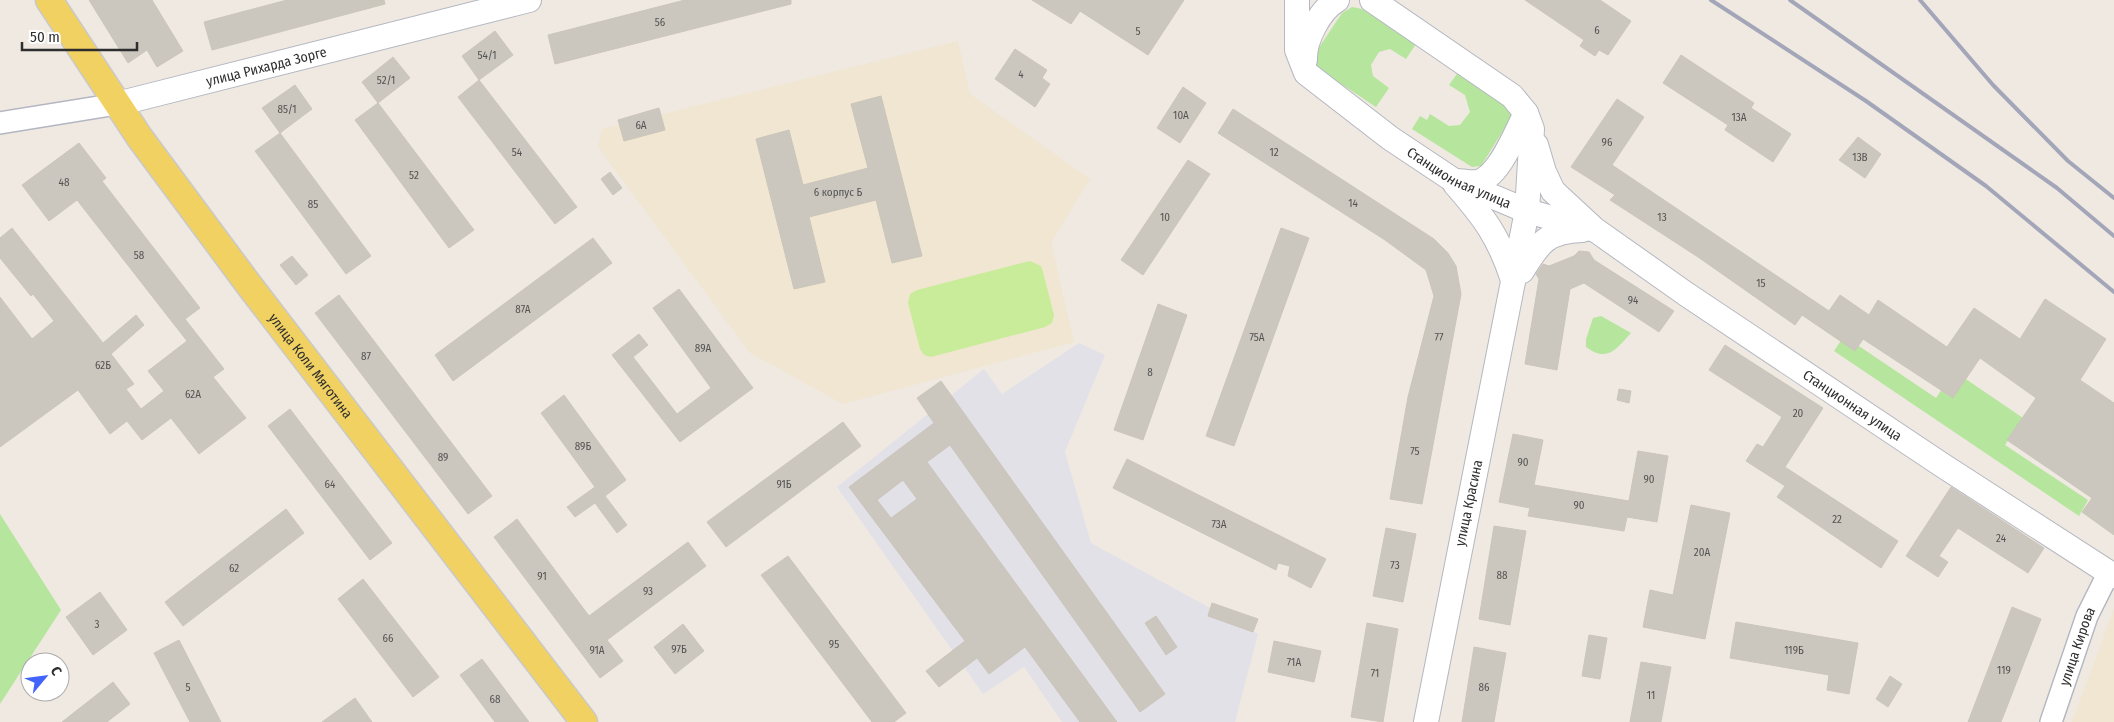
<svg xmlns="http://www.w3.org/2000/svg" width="2114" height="722" font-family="'Fira Sans Condensed',sans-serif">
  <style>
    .industrial { fill: #e3e1e8 }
    .education { fill: #f0e6d1 }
    .green { fill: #b6e59e }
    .pitch { fill: #c9ec9a }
    .building { fill: #cbc7bf; stroke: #cbc5ba; fill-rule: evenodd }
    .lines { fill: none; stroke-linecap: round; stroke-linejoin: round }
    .tertiary-casing { stroke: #b4b7c1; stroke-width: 24 }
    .secondary-casing { stroke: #b4b7c1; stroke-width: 26 }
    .primary-casing { stroke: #c9c9c9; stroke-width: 29 }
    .tertiary { stroke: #fff; stroke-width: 21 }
    .secondary { stroke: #fff; stroke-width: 24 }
    .primary { stroke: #f2d163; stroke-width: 26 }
    .rail { stroke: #a3a6b8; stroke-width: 4 }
    .labels { text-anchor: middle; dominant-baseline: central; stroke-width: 4; stroke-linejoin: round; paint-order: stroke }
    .number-label { font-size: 11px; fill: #555452 }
    .street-label { font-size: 14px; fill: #2e2e2e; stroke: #fff }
  </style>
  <rect width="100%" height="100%" fill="#efe9e1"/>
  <path class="industrial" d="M1079 343 1105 355 1065 452 1091 543 1258 634 1235 722H1062L1024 667 983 694 837 487 984 369 1002 394Z"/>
  <path class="education" d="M958 41 970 94 1090 179 1051 243 1074 342 843 404 750 353 598 147 602 129Z
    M2114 609V722H2072Z"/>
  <path class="green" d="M1352 7 1362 9 1416 44 1406 59 1390 49 1379 52 1371 65 1373 76 1389 88 1376 107 1317 68 1313 61 1314 55 1342 13Z
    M1459 71 1508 104 1512 111 1511 118 1481 166 1472 167 1412 129 1420 116 1427 120 1430 114 1449 126 1460 125 1470 112 1465 95 1449 85Z
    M1601 316 1631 333C1616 349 1608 363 1586 347V339L1593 318Z
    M1844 336 1936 398 1954 371 2023 418 2005 445 2088 500 2079 516 1834 351Z
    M0 514 61 610 0 704Z"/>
  <path class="pitch" d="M1030 261 1041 266 1043 272 1054 315 1052 323 1045 327 931 357 924 355 920 349 908 303 910 294 917 290Z"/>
  <path class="building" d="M89 0H152L183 51 157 67 147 50 128 63Z
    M287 0H384L385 4 212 50 204 22Z
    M685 0H791V4L555 64 548 35Z
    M1032 0H1184L1148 55 1080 11 1071 24Z
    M1525 0H1600L1631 21 1608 55 1599 50 1595 56 1580 46 1584 40Z
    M495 31 513 55 479 80 462 56Z
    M1015 49 1047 70 1042 78 1050 84 1035 107 995 79Z
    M1681 55 1754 103 1751 108 1791 134 1773 162 1725 130 1728 125 1663 83Z
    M393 57 410 78 378 103 362 82Z
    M479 80 577 207 555 224 458 97Z
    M295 85 312 109 280 133 262 108Z
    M1183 87 1206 103 1180 143 1157 128Z
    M881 96 922 256 892 263 876 200 809 217 825 282 794 289 756 139 789 130 803 185 868 168 851 104Z
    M1617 99 1644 117 1612 165 1829 311 1840 295 1869 315 1878 300 1947 347 1974 308 2020 339 2045 299 2106 339 2080 380 2114 403V535L2082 512 2092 498 2007 440 2036 398 1980 358 1953 398 1863 339 1855 351 1802 315 1795 325 1698 257 1610 200 1615 195 1571 167Z
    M378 103 474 230 449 248 355 120Z
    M659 108 665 130 624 141 618 120Z
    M1233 109 1434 239 1448 253 1456 266 1461 294 1422 504 1390 499 1408 397 1434 296 1426 270 1385 240 1218 133Z
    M280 133 371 256 346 274 255 151Z
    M1858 137 1881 154 1865 178 1839 160Z
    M79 143 106 178 102 181 200 308 185 319 224 369 213 377 246 418 199 454 171 418 142 440 127 421 110 434 78 390 0 447V297L32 339 54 321 33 294 31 296 0 258V238L12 228 103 343 136 315 144 325 111 354 134 384 126 389 141 409 164 391 148 371 187 341 77 200 49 221 22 185Z
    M1188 160 1210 174 1143 275 1121 260Z
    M610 172 622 188 613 195 601 179Z
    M1281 228 1309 238 1234 446 1206 436Z
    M593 238 612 263 453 381 435 355Z
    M1579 251 1589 252 1594 260 1674 311 1659 332 1584 283 1570 289 1557 370 1525 364 1539 279 1536 274 1543 264 1549 266 1574 256Z
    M292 256 308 275 296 285 280 265Z
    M679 289 753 388 680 442 612 355 639 334 648 345 633 357 677 414 711 388 653 308Z
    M339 295 492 496 468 514 315 313Z
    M1158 304 1187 315 1143 440 1114 430Z
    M1725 345 1823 408 1785 467 1898 541 1881 568 1777 497 1785 486 1746 461 1757 444 1763 447 1782 417 1709 370Z
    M941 381 1165 694 1140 712 950 445 927 462 1117 722H1080L1025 647 989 674 977 658 939 687 926 671 965 641 849 487 934 423 917 398ZM903 480 917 499 891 518 877 500Z
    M1619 389 1631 391 1629 403 1617 400Z
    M564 395 626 480 605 496 627 525 617 533 595 503 575 517 567 507 595 487 541 413Z
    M290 409 392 543 370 560 268 426Z
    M843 422 861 446 726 547 707 522Z
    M1513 434 1543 440 1534 485 1629 501 1638 451 1668 456 1657 522 1627 517 1624 531 1528 516 1530 508 1499 502Z
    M1127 459 1326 559 1311 588 1288 576 1290 566 1278 563 1276 570 1113 488Z
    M1951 487 2044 548 2028 573 1958 528 1939 556 1948 562 1938 577 1906 556Z
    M1691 505 1730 513 1705 639 1643 627 1650 590 1673 595Z
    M286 509 304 533 183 626 165 602Z
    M517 519 589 616 688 542 706 566 607 640 623 661 600 678 494 537Z
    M1494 526 1526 531 1510 625 1479 619Z
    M1386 528 1416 534 1403 602 1373 596Z
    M788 556 906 713 894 722H872L761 575Z
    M363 579 439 677 413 697 338 599Z
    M100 592 127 630 93 655 66 617Z
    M1212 603 1258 619 1253 632 1208 616Z
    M2012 607 2041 619 2001 722H1968Z
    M1156 616 1177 647 1166 655 1145 623Z
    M1736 622 1858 643 1849 694 1827 690 1829 675 1730 658Z
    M1367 623 1398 629 1383 722 1351 717Z
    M683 624 704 651 675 674 654 647Z
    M1589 635 1607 638 1600 679 1582 676Z
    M179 640 221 722H190L154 653Z
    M1274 641 1321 651 1314 682 1268 672Z
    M1474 647 1506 653 1494 722H1462Z
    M482 659 529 722H495L460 675Z
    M1641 662 1671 667 1661 722H1630Z
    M1890 676 1902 684 1888 707 1876 699Z
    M113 682 130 704 107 722H62Z
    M355 698 372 722H322Z"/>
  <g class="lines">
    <defs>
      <g id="tertiary">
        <path d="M0 123 117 104"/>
        <path id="s1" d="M2051 722 2087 616 2109 572"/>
      </g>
      <g id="secondary">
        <path id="s2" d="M1297 0V50L1306 73 1390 138 1453 180 1527 211 1591 229"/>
        <path d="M1372 0 1512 96 1526 113 1532 129 1527 211 1426 722"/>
        <path d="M1305 60C1304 40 1320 10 1337 0"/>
        <path id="s3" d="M117 104 529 0"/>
        <path id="s4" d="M1536 145 1544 172 1553 191 1594 229 1686 294 1942 465 2114 576"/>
        <path d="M1457 181C1463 181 1471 183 1477 182 1499 178 1516 132 1526 113"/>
        <path d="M1455 184C1484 217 1499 237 1513 280"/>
        <path d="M1522 271C1539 243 1547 231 1582 230"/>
      </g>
      <g id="primary">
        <path id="s5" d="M49 0 140 138 249 285 584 722"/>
      </g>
    </defs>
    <use href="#tertiary" class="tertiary-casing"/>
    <use href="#secondary" class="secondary-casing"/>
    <use href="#primary" class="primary-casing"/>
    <use href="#tertiary" class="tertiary"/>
    <use href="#secondary" class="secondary"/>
    <use href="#primary" class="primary"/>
    <path class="rail" d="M1711 0 1866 101 1986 186 2114 292
      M1790 0 2057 188 2114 236
      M1920 0 1993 85 2068 161 2114 198"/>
  </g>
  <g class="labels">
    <g class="number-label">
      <text x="660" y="22">56</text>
      <text x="1597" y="30">6</text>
      <text x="1138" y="31">5</text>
      <text x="487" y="55">54/1</text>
      <text x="1021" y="74">4</text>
      <text x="386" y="80">52/1</text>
      <text x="287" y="109">85/1</text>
      <text x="1181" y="115">10А</text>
      <text x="1739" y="117">13А</text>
      <text x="641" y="125">6А</text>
      <text x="1607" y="142">96</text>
      <text x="517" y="152">54</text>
      <text x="1274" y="152">12</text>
      <text x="1860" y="157">13В</text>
      <text x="414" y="175">52</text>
      <text x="64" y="182">48</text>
      <text x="838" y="192">6 корпус Б</text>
      <text x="1353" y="203">14</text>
      <text x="313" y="204">85</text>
      <text x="1165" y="217">10</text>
      <text x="1662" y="217">13</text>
      <text x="139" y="255">58</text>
      <text x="1761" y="283">15</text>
      <text x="1633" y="300">94</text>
      <text x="523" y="309">87А</text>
      <text x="1257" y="337">75А</text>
      <text x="1439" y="337">77</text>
      <text x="703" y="348">89А</text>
      <text x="366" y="356">87</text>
      <text x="103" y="365">62Б</text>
      <text x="1150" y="372">8</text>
      <text x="193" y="394">62А</text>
      <text x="1798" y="413">20</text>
      <text x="583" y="446">89Б</text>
      <text x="1415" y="451">75</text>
      <text x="443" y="457">89</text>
      <text x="1523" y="462">90</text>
      <text x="1649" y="479">90</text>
      <text x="330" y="484">64</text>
      <text x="784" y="484">91Б</text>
      <text x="1579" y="505">90</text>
      <text x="1837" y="519">22</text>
      <text x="1219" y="524">73А</text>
      <text x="2001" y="538">24</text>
      <text x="1702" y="552">20А</text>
      <text x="1395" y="565">73</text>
      <text x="234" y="568">62</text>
      <text x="1502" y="575">88</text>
      <text x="542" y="576">91</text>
      <text x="648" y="591">93</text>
      <text x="97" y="624">3</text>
      <text x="388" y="638">66</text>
      <text x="834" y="644">95</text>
      <text x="679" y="649">97Б</text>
      <text x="597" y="650">91А</text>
      <text x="1794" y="650">119Б</text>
      <text x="1294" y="662">71А</text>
      <text x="2004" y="670">119</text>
      <text x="1375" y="673">71</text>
      <text x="188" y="687">5</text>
      <text x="1484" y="687">86</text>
      <text x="1651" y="695">11</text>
      <text x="495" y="699">68</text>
    </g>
    <g class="street-label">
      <text stroke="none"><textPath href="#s3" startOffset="154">улица Рихарда Зорге</textPath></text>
      <text stroke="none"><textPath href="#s2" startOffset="261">Станционная улица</textPath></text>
      <text stroke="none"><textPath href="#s5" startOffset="450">улица Коли Мяготина</textPath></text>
      <text stroke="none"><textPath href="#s4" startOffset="418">Станционная улица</textPath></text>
      <text transform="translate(1469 503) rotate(-78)">улица Красина</text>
      <text stroke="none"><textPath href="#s1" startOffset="80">улица Кирова</textPath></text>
    </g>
  </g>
  <g transform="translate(45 677) rotate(61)"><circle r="24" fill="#ffffff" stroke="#ababab"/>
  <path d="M0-4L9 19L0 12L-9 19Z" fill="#4264fb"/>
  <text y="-8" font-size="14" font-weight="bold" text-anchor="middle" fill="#2e2e2e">С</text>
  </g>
  <path d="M22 42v8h115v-8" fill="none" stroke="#2e2e2e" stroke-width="2.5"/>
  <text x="30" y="42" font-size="15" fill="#2e2e2e" stroke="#ffffff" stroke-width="4" paint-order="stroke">50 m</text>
</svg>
